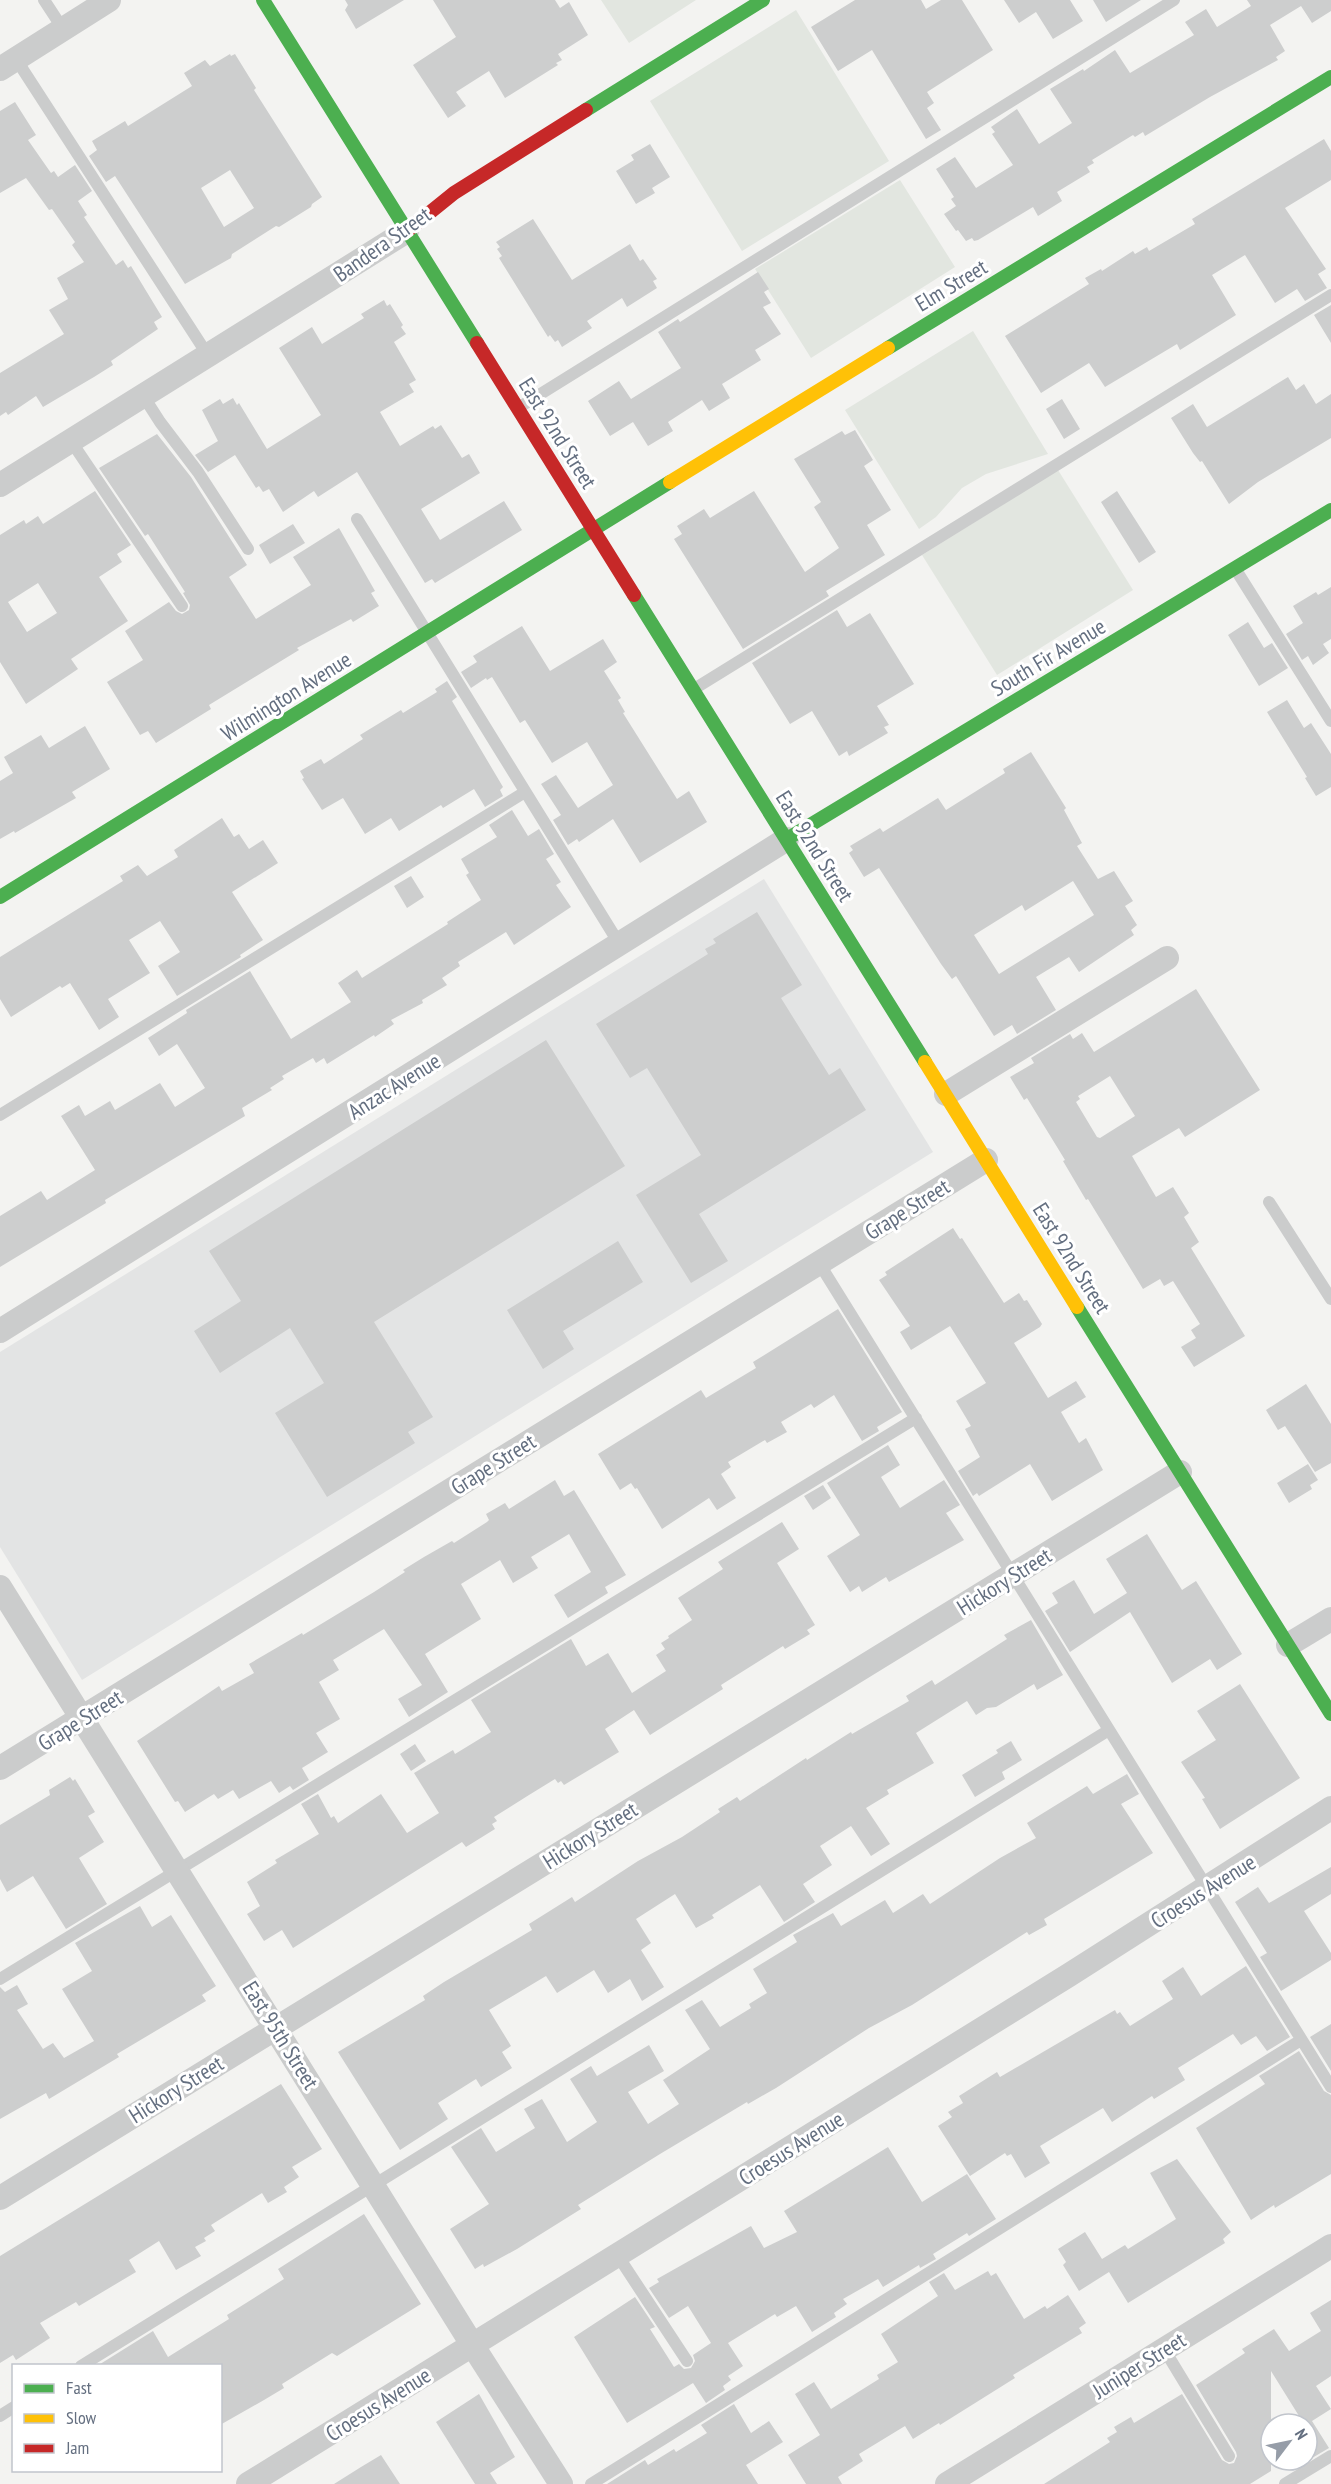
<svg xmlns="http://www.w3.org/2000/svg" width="1331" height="2484" font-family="'PT Sans Narrow',sans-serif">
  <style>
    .built { fill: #e3e4e4 }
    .green { fill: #e2e6e0 }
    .building { fill: #cdcece; fill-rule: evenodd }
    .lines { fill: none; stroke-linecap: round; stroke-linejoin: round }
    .lane { stroke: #cbcccc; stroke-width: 12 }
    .street { stroke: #cbcccc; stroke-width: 24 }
    .fast { stroke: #4caf50; stroke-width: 14 }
    .slow { stroke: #ffc107; stroke-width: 14 }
    .jam { stroke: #c62828; stroke-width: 14 }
    .labels { text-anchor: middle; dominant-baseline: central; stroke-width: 6; stroke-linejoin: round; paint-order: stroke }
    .street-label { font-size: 22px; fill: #646f80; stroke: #fff }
  </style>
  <rect width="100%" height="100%" fill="#f3f3f1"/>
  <path class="built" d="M764 879 933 1152 82 1680 0 1547V1352Z"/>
  <path class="green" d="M601 0H696L629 43Z
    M796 10 889 161 742 251 650 101Z
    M900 180 955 267 811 358 755 269Z
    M973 331 1048 454 986 474 962 488 936 517 919 529 845 410Z
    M1058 470 1133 590 997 675 922 555Z"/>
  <path class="building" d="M345 0H404L356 29 345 10 348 5Z
    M433 0H555L560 8 569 2 588 35 558 54 562 60 556 63 558 65 505 98 489 71 456 92 466 106 448 118 413 65 456 37Z
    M855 0H921L926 9 941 0H962L993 50 927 92 934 103 927 108 941 130 926 139 872 50 838 71 811 27Z
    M1004 0H1070L1083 21 1053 39 1036 12 1019 23Z
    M1093 0H1141L1106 22Z
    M1247 0H1331V11L1312 23 1301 6 1270 25 1285 51 1276 57 1278 60 1210 97 1145 136 1143 132 1135 137 1133 135 1092 160 1094 163 1087 167 1090 172 1057 192 1062 201 1038 216 1033 207 978 240 974 241 972 238 966 241 958 230 956 231 944 214 956 206 951 199 954 197 936 169 955 157 976 188 1013 165 992 134 995 132 991 127 1017 109 1039 144 1072 123 1050 89 1083 69 1084 71 1115 50 1130 73 1194 35 1185 22 1206 9 1217 27 1251 6Z
    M230 54 231 56 235 54 256 88 254 90 322 197 312 204 311 207 279 227 276 226 232 254 231 258 185 284 115 176 106 182 89 156 97 150 92 141 125 121 128 126 192 86 184 73 205 60 210 66ZM230 170 254 208 224 227 201 188Z
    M15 102 36 135 28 140 51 173 54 171 58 177 75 165 92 191 78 201 87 215 84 217 116 265 123 260 128 268 131 266 162 317 154 322 158 329 111 361 113 365 94 377 43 407 36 396 8 415 6 412 0 416V373L64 334 49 310 68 299 57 278 84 262 72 245 75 242 52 209 49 210 26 178 0 193V111Z
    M1324 139 1331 151V180L1285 208 1326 269 1318 274 1327 288 1305 301 1297 289 1275 303 1245 255 1212 275 1236 315 1180 350 1177 344 1105 387 1089 363 1041 393 1005 336 1089 284 1085 278 1101 269 1102 271 1133 251 1135 254 1147 247 1149 251 1195 224 1192 219Z
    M650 144 670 177 652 188 655 193 636 204 616 171 634 160 631 155Z
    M533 219 572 280 630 244 640 261 643 259 657 279 653 281 657 288 627 307 622 298 587 321 592 328 562 347 558 340 555 342 550 335 548 337 499 258 502 256 497 249 500 247 496 242Z
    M758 272 769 289 764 292 771 303 763 307 781 334 755 350 761 360 722 384 730 398 709 411 702 400 668 422 673 431 648 446 633 422 610 436 588 401 619 381 631 399 681 368 658 332 678 319 680 322Z
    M384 300 387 306 390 304 403 325 401 327 406 334 394 342 416 380 409 384 414 392 380 412 400 446 433 426 435 429 441 425 462 458 469 454 480 473 421 509 440 540 504 501 522 530 435 583 432 579 425 583 357 472 318 497 314 491 283 512 269 489 263 492 259 486 256 488 235 455 208 472 195 455 218 441 202 410 220 399 223 404 233 398 237 405 239 403 267 449 321 415 279 348 312 327 322 344 364 318 361 314Z
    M1331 305V343L1314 315Z
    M1288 377 1296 390 1304 384 1316 404 1331 394V438L1258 482 1229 504 1202 461 1200 462 1193 453 1171 418 1193 404 1207 427Z
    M1062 399 1080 429 1064 439 1046 409Z
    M855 430 873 460 864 466 891 510 867 525 885 555 826 591 829 596 743 649 674 539 682 534 677 526 704 509 710 518 754 491 805 572 839 548 814 507 821 502 794 459 842 431 845 435Z
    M157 434 191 477 247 565 229 577 256 619 311 585 293 557 339 528 375 591 371 593 379 606 353 622 351 619 297 648 299 650 209 705 211 709 156 743 148 731 140 735 107 682 143 660 125 631 169 602 176 611 182 614 189 610 190 605 183 593 185 592 148 534 145 536 99 468Z
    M95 491 131 545 117 554 122 562 99 577 128 621 71 659 78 669 26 704 0 662V535L24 520 26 524 38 516 43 524ZM38 583 57 613 27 632 8 602Z
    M1117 491 1156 552 1139 563 1101 502Z
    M293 524 305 543 270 564 259 545Z
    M1331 587V639L1323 644 1329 653 1313 665 1308 656 1302 660 1286 634 1303 623 1293 606 1316 592 1318 595Z
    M837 610 847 627 870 613 914 684 877 706 889 725 884 727 888 733 849 756 847 751 839 756 812 711 790 724 752 663Z
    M1248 622 1264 648 1272 643 1288 668 1259 686 1228 635Z
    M522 626 550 671 603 639 617 662 604 671 621 698 618 700 625 712 623 713 677 799 689 791 707 822 640 863 613 819 579 842 577 839 568 845 553 820 561 815 541 784 556 775 578 808 613 785 587 742 552 763 525 720 520 723 492 677 487 680 486 678 471 688 461 672 477 662 473 656Z
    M447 681 457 697 452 701 503 787 500 790 503 796 485 807 474 789 443 808 441 805 399 831 391 818 365 834 343 798 322 810 302 779 304 778 300 771 321 759 324 764 363 739 360 735 401 710 403 713 437 692 435 689Z
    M1287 700 1304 728 1311 723 1331 754V787L1316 796 1305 778 1307 777 1267 712Z
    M85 726 110 769 72 792 76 798 15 833 14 831 0 839V781L13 773 4 757 41 735 49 748Z
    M1031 752 1066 808 1064 810 1082 843 1077 846 1098 879 1114 871 1133 901 1125 906 1137 925 1131 930 1134 935 1079 972 1069 957 1036 977 1056 1010 1017 1034 1012 1025 994 1036 956 976 952 979 941 964 879 868 864 877 849 853 853 850 850 846 880 828 883 832 938 798 946 810 1005 773 1003 769ZM1073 881 1094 915 999 974 974 935 1022 905 1025 911Z
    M512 810 528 836 539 829 554 854 546 859 561 882 556 885 571 907 514 945 506 932 458 962 460 966 442 978 447 985 422 1000 423 1003 391 1020 394 1024 375 1037 374 1035 327 1064 324 1058 316 1063 313 1058 282 1076 284 1079 270 1088 272 1090 242 1108 245 1116 105 1200 106 1203 0 1267V1216L41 1191 47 1200 95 1170 61 1116 79 1105 85 1116 110 1101 115 1110 160 1083 175 1107 205 1088 177 1044 159 1056 148 1038 187 1013 186 1010 250 971 291 1039 351 1002 338 983 357 970 362 978 448 924 447 922 481 900 466 875 469 873 461 859 497 837 489 825Z
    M222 818 234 837 239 834 249 849 263 840 278 863 232 892 263 940 240 955 241 957 177 996 158 966 180 952 160 921 129 940 150 973 108 999 119 1017 99 1030 70 983 62 988 60 986 11 1017 0 999V957L123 881 120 876 138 865 147 876 178 857 174 850Z
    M411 876 424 897 407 908 394 886Z
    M757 912 802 985 781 998 829 1075 840 1068 866 1110 699 1214 728 1261 691 1283 636 1195 701 1155 647 1068 630 1078 596 1024 708 954 705 949 716 943 713 939Z
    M1196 989 1260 1090 1185 1137 1179 1128 1132 1156 1156 1197 1173 1187 1189 1213 1184 1217 1199 1242 1191 1248 1245 1336 1194 1367 1181 1347 1196 1338 1191 1330 1200 1324 1173 1281 1164 1286 1160 1279 1143 1289 1088 1199 1086 1200 1063 1161 1065 1160 1027 1098 1024 1100 1010 1077 1034 1063 1031 1058 1070 1034 1073 1039 1082 1033 1094 1052ZM1110 1076 1135 1116 1100 1138 1097 1137 1076 1102 1080 1099 1078 1096Z
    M546 1040 625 1166 374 1322 433 1417 408 1432 415 1443 327 1497 275 1413 324 1383 290 1328 220 1373 194 1331 241 1301 209 1251Z
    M953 1228 960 1239 962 1238 1004 1303 1019 1293 1024 1301 1027 1300 1042 1324 1040 1327 1014 1343 1048 1398 1076 1381 1086 1397 1061 1412 1079 1443 1086 1438 1103 1470 1052 1501 1030 1464 979 1496 977 1493 973 1496 958 1471 980 1457 965 1429 971 1426 956 1401 986 1383 950 1326 911 1350 900 1332 910 1326 879 1280 887 1275 885 1272Z
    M618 1241 643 1282 563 1331 574 1349 543 1369 507 1310Z
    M838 1309 902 1412 877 1427 879 1431 862 1441 834 1395 814 1408 811 1404 781 1422 787 1432 767 1443 765 1440 728 1462 731 1467 721 1474 736 1498 717 1510 709 1498 662 1529 637 1488 635 1489 631 1483 620 1490 598 1454 701 1390 706 1398 756 1368 753 1362Z
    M1306 1384 1331 1424V1463L1315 1472 1285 1426 1278 1430 1266 1410Z
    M888 1445 900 1465 881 1477 900 1508 944 1480 960 1505 946 1513 964 1540 889 1582 886 1577 862 1592 859 1586 850 1592 827 1556 860 1535 827 1483Z
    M1308 1464 1318 1480 1310 1485 1312 1489 1289 1503 1277 1483Z
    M555 1480 564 1496 574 1490 626 1575 605 1587 608 1593 568 1618 554 1595 591 1572 569 1534 531 1557 538 1568 513 1583 500 1560 461 1584 481 1619 425 1654 448 1692 409 1717 398 1699 422 1685 384 1629 333 1660 339 1670 319 1682 340 1719 316 1733 328 1752 302 1768 309 1780 293 1790 290 1786 279 1793 271 1781 239 1799 233 1790 218 1799 214 1794 185 1812 178 1801 175 1802 137 1741 219 1686 222 1691 254 1673 249 1664 302 1633 303 1635 374 1592 405 1572 403 1570 424 1557 452 1541 454 1543 487 1522 489 1520 486 1514 505 1503 509 1509Z
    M823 1485 831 1498 813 1510 804 1496Z
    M782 1522 799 1549 777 1563 815 1625 807 1630 810 1634 785 1649 783 1646 721 1685 723 1689 650 1735 634 1710 605 1729 619 1752 564 1785 561 1781 558 1783 555 1779 529 1795 494 1817 497 1821 492 1824 495 1829 466 1847 462 1842 293 1948 282 1930 264 1941 247 1914 260 1906 247 1882 277 1863 275 1860 319 1834 301 1804 318 1794 331 1818 334 1816 338 1823 381 1794 407 1833 439 1813 414 1773 453 1750 455 1754 491 1732 471 1700 571 1639 586 1666 608 1653 632 1693 666 1671 656 1655 665 1649 661 1643 669 1638 668 1636 692 1620 678 1598 723 1569 718 1562Z
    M1147 1534 1182 1590 1196 1581 1242 1654 1217 1670 1210 1659 1172 1683 1130 1612 1070 1652 1045 1611 1058 1603 1052 1593 1074 1580 1094 1614 1127 1593 1106 1559Z
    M1031 1620 1063 1675 1037 1690 1034 1684 996 1707 987 1708 976 1715 967 1701 916 1733 934 1763 887 1790 889 1794 866 1808 890 1844 871 1856 851 1826 820 1846 832 1865 803 1884 815 1902 784 1922 760 1885 712 1915 714 1918 696 1928 675 1894 636 1919 651 1943 641 1950 664 1987 642 2001 630 1979 608 1993 594 1970 557 1993 546 1976 489 2010 511 2046 502 2052 512 2068 481 2087 476 2079 438 2103 448 2119 400 2150 338 2052 425 2000 423 1996 444 1982 532 1930 529 1924 572 1897 575 1902 638 1861 682 1837 720 1812 718 1809 737 1797 740 1801 806 1758 807 1760 851 1732 852 1734 909 1701 906 1696 932 1680 935 1685 1007 1639 1004 1635Z
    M1240 1684 1300 1778 1220 1829 1202 1799 1205 1798 1181 1762 1216 1740 1197 1711Z
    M1011 1741 1022 1760 1002 1772 1005 1779 975 1797 962 1775 998 1753 996 1750Z
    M415 1744 426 1761 411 1771 400 1754Z
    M1127 1774 1139 1794 1121 1804 1153 1853 1044 1919 1047 1925 1029 1935 1027 1932 912 2005 869 2028 776 2088 748 2104 747 2102 660 2154 578 2205 581 2209 517 2249 484 2267 483 2264 475 2269 450 2229 489 2204 451 2147 481 2128 496 2152 535 2128 524 2109 542 2099 567 2142 597 2122 570 2079 591 2066 597 2076 649 2045 664 2071 628 2092 648 2124 679 2104 663 2080 710 2049 685 2010 702 2000 720 2027 751 2008 749 2004 767 1993 753 1969 797 1942 793 1935 833 1913 841 1926 885 1900 893 1913 923 1894 930 1904 1000 1858 1036 1838 1027 1823 1087 1786 1093 1794Z
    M70 1777 73 1781 75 1779 95 1812 88 1816 104 1842 79 1858 107 1904 66 1929 33 1876 7 1892 0 1879V1825L50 1795 49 1790Z
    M1331 1867V1894L1304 1911 1331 1953V1960L1281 1991 1260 1957 1267 1953 1235 1902 1258 1887 1269 1903Z
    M140 1906 152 1927 171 1915 216 1986 202 1995 206 2001 117 2054 119 2057 49 2099 46 2093 0 2119V1987L5 1992 17 1985 28 2004 17 2010 43 2049 53 2043 64 2058 94 2041 62 1989 92 1971 75 1943Z
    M1246 1966 1290 2037 1267 2051 1256 2036 1241 2045 1233 2034 1178 2068 1185 2080 1154 2099 1152 2096 1112 2122 1103 2108 1040 2146 1050 2163 1025 2178 1011 2154 1007 2156 1005 2153 970 2176 938 2126 952 2117 948 2112 963 2103 959 2096 997 2072 1000 2077 1115 2010 1117 2014 1120 2012 1130 2026 1173 1999 1162 1981 1183 1967 1201 1996Z
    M1331 2024V2071L1310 2037Z
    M1299 2051 1324 2091 1331 2095V2174L1275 2208 1274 2205 1251 2220 1196 2128 1265 2084 1259 2076Z
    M281 2084 322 2149 292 2167 299 2177 284 2187 287 2192 268 2203 262 2193 211 2225 215 2231 204 2238 206 2241 195 2247 201 2256 176 2270 159 2241 129 2260 136 2272 79 2306 76 2302 40 2323 50 2338 16 2360 13 2355 0 2363V2256Z
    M888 2147 922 2202 967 2174 996 2219 969 2236 967 2233 933 2254 936 2259 920 2268 919 2265 883 2287 878 2279 843 2299 847 2304 834 2313 836 2317 812 2332 796 2306 777 2317 775 2314 728 2343 743 2366 728 2376 731 2380 723 2386 725 2390 706 2403 693 2383 627 2423 574 2337 635 2297 655 2327 650 2329 674 2367 679 2364 684 2369 691 2368 695 2361 693 2355 711 2343 688 2306 669 2318 649 2288 659 2282 657 2279 751 2226 764 2248 797 2232 784 2211Z
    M1177 2159 1231 2232 1223 2239 1225 2243 1128 2303 1109 2272 1079 2291 1063 2265 1066 2262 1058 2249 1085 2232 1102 2259 1125 2245 1128 2249 1176 2219 1150 2173Z
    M364 2214 421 2304 337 2356 332 2353 282 2384 284 2388 264 2400 220 2425V2366H97L153 2331 168 2357 229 2319 227 2315 284 2279 278 2269Z
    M988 2271 991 2276 996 2273 1024 2319 1045 2306 1047 2309 1068 2295 1086 2323 1079 2328 1082 2333 1013 2375 1015 2378 940 2425 939 2423 913 2439 905 2426 859 2454 863 2461 838 2477 842 2484H806L788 2455 820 2435 795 2394 814 2382 831 2409 879 2379 877 2375 898 2362 881 2334 938 2296 929 2282 944 2273 955 2290Z
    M1331 2300V2376L1316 2386 1331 2409 1312 2421 1329 2448 1307 2461V2424H1304L1271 2371V2471L1250 2484H1044L1110 2442 1107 2438 1117 2432 1114 2427 1131 2417 1134 2423 1182 2394 1222 2460 1229 2464 1234 2463 1237 2456 1236 2452 1196 2385 1245 2353 1242 2349 1274 2329 1289 2351 1321 2331 1310 2313Z
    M479 2394 515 2457 490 2473 497 2484H475L436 2422Z
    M734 2404 751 2433 769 2421 783 2442 746 2465 758 2484H607L645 2460 648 2465 674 2449 676 2452 707 2433 701 2425Z
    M381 2455 400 2484H334L361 2467Z"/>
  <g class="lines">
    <path class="lane" d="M44 0 63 29
      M16 59 209 357
      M144 397 160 422 198 472 248 549
      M518 408 1174 0
      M71 441 182 606
      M357 519 620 945
      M1236 570 1331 721
      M694 689 1331 295
      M0 1115 525 792
      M1269 1202 1331 1299
      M819 1263 1331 2087
      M0 1979 916 1418
      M618 2256 687 2361
      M1164 2349 1229 2456
      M81 2366 1109 1730
      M0 2416 14 2407
      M591 2484 1301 2040
      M1285 2484 1331 2456"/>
    <path class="street" d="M0 69 109 0
      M0 485 407 231
      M946 1094 1167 958
      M0 1331 787 839
      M0 1587 473 2346 561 2484
      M1288 1645 1331 1619
      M0 1768 986 1160
      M0 2198 1180 1472
      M248 2484 1069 1975 1331 1808
      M947 2484 1331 2246"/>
    <path class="fast" d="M263 0 477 343
      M586 110 763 0
      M888 348 1331 77
      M634 595 925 1062
      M787 839 1331 510
      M0 897 670 482
      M1077 1307 1331 1714"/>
    <path class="slow" d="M670 482 888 348
      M925 1062 1077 1307"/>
    <path class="jam" d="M407 231 454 193 586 110
      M477 343 634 595"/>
  </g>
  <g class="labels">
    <g class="street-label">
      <text transform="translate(382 244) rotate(-35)">Bandera Street</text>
      <text transform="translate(951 285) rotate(-31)">Elm Street</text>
      <text transform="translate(558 433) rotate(58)">East 92nd Street</text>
      <text transform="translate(1048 657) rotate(-31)">South Fir Avenue</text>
      <text transform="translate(286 696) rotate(-32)">Wilmington Avenue</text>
      <text transform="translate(815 846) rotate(58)">East 92nd Street</text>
      <text transform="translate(394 1086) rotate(-32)">Anzac Avenue</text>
      <text transform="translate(907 1209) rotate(-32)">Grape Street</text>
      <text transform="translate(1072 1258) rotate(58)">East 92nd Street</text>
      <text transform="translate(493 1464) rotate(-32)">Grape Street</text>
      <text transform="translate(1004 1581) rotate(-32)">Hickory Street</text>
      <text transform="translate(80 1720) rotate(-32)">Grape Street</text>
      <text transform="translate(590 1835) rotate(-32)">Hickory Street</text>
      <text transform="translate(1203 1891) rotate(-32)">Croesus Avenue</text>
      <text transform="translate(281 2035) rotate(58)">East 95th Street</text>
      <text transform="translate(176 2089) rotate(-32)">Hickory Street</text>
      <text transform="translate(791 2148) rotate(-32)">Croesus Avenue</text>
      <text transform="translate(1139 2365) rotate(-32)">Juniper Street</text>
      <text transform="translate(378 2404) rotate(-32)">Croesus Avenue</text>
    </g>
  </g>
  <rect x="12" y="2364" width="210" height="108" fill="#ffffff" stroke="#c1c5cc" stroke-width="1.5"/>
  <rect x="24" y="2384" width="30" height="9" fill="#4caf50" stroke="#c1c5cc" stroke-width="1.5"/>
  <text x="66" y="2394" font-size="18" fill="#646f80">Fast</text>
  <rect x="24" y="2414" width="30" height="9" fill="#ffc107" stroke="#c1c5cc" stroke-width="1.5"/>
  <text x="66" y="2424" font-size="18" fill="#646f80">Slow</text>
  <rect x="24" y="2444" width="30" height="9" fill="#c62828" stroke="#c1c5cc" stroke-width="1.5"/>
  <text x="66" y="2454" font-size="18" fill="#646f80">Jam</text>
  <g transform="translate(1289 2442) rotate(58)"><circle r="28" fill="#ffffff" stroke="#c1c5cc" stroke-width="1.5"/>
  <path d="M0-4.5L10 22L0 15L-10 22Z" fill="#969da8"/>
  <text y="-9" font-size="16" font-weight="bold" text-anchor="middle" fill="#646f80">N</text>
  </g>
</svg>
